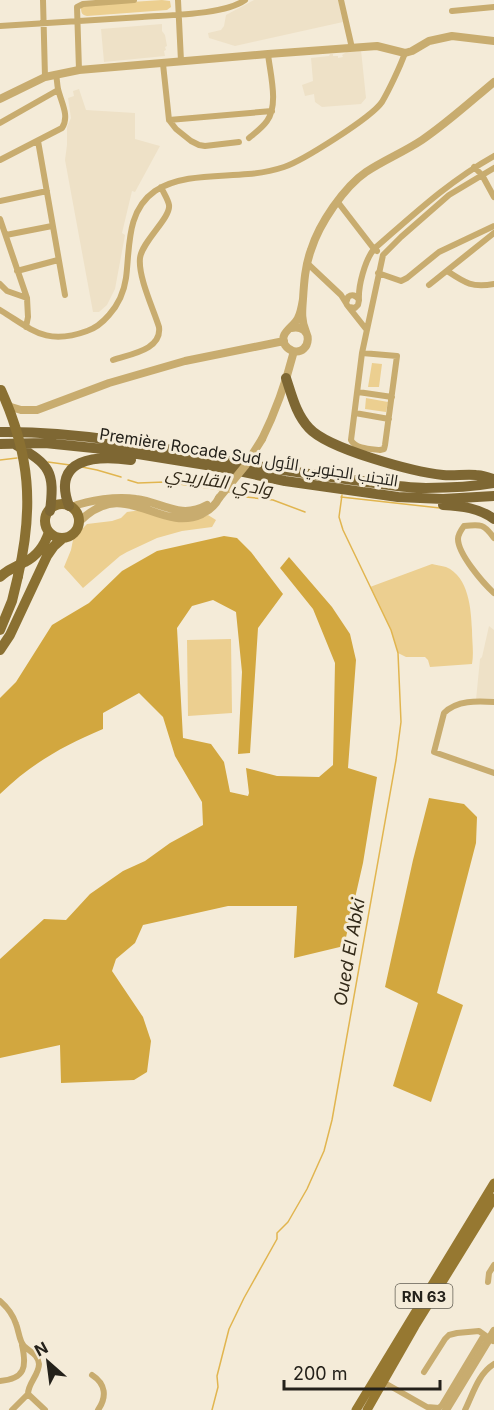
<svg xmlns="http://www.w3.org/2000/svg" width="494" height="1410" font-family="Inter,Cairo,sans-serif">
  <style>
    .built { fill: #eee1c7 }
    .green { fill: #eccf90 }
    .forest { fill: #d2a73f }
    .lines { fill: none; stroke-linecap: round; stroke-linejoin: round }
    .stream { stroke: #e1b54f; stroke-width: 1.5 }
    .minor { stroke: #c8ac6f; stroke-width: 6 }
    .tertiary { stroke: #c8ac6f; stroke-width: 8 }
    .primary { stroke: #967831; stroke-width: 9 }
    .trunk { stroke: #8a7032; stroke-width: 10 }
    .motorway { stroke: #7e6733; stroke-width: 10 }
    .tertiary-bridge { stroke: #c8ac6f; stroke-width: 8 }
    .trunk-bridge { stroke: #8a7032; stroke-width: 10 }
    .labels { text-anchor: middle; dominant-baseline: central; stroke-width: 6; stroke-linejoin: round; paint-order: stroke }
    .shield { fill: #f4ebd8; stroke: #625e53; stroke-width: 1.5 }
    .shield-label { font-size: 15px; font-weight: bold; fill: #24211a }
    .street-label { font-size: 16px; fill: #24211a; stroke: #f4ebd8 }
    .water-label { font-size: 18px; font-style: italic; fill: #322918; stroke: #f4ebd8 }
  </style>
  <rect width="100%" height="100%" fill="#f4ebd8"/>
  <path class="built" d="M254 0H338L343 22 235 46 209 38 208 33 221 30 224 26 226 15Z
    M162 24V31L165 35 167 46 165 47 166 50 164 51 165 56 104 62 101 29Z
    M361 50 366 98 361 104 322 107 315 102 314 94 305 96 302 85 313 81 311 58 329 56 330 54H333V56H338V58L343 57 342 55 348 51Z
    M79 89 86 110 135 113V139L160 146 135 192 132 191 122 233 125 235 115 289 107 305 99 312H93L65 160 67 145V127L71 118 68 98 74 96 73 91Z
    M489 626 494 630V700H476L480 659 482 657Z"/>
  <path class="green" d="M162 0 170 1 171 7 167 10 87 16C82 15 81 13 81 7L85 5Z
    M372 363 382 364 379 387H368Z
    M366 398 388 402 386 412 365 409Z
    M141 510 203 517 208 515 216 520 212 527 182 531 157 538 127 552 120 556 83 588 64 567 71 550 74 535 80 531 87 524 112 521 121 518 127 512Z
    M432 564C436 565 442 566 446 567 469 577 471 609 472 630 472 641 474 653 472 664L430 667 428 660 425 657H406L398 653 391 630 370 587Z
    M231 639 232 713 188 716 187 640Z"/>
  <path class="forest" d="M224 536 237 538 251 552 283 594 258 628 250 753 238 754 242 672 236 612 213 600 192 606 177 628 183 738 211 744 224 762 230 792 248 796 249 793 246 768 277 776 319 777 333 765 335 663 313 609 280 568 289 557 332 607 350 634 356 660 348 768 377 777 363 863 344 946 294 958 297 906H228L143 925 135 943 116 959 112 971 143 1017 151 1041 147 1072 134 1080 61 1083 60 1045 0 1058V959L44 919 66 920 90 894 123 871 145 861 170 843 203 825 202 802 175 756 163 717 139 693 103 713V729C63 746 32 763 0 794V698L16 682 52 625 89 603 122 571 157 551Z
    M429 798 464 804 477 817 476 843 437 993 463 1005 431 1102 393 1086 418 1003 385 987 413 860Z"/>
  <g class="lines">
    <path class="stream" d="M0 460 17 458
      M48 462 70 465
      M82 467 97 470 121 477
      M128 480 138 483 165 482 222 490
      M229 492 246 497 273 500 305 512
      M341 497 440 508
      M212 1410 218 1387 217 1376 229 1329 244 1298 277 1239V1233L288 1222 307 1189 324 1151 332 1120 396 760 401 722 398 653 391 630 343 530 339 517 342 495"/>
    <path class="minor" d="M43 0 45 77
      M178 0 181 61
      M341 0 352 48
      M452 11 494 7
      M0 26C47 23 95 20 142 17 169 15 224 15 245 0
      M163 64 169 120 176 129 191 141 199 145 205 146 239 142
      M79 70 77 7 83 4 134 0
      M169 120 272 111
      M0 123 58 90
      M249 138C255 133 262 128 267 121 279 105 270 73 268 54
      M38 141 65 295
      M0 160 62 128C70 116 61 102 58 89 57 84 57 79 56 74
      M474 167 482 175 494 197
      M0 201 47 191
      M337 201 374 249 377 251
      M0 219 27 298 28 317 26 327
      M6 235 52 226
      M307 263 341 295 346 303
      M17 271 58 260
      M447 271C465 283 472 288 494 284
      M378 273 401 281 407 278 439 252 494 226
      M0 284 7 291 27 298
      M429 285 494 233
      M359 300C358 286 365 260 374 249 412 216 449 181 494 156
      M349 307 355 308 358 305 359 300C356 295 352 294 348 297L346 303 347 305 366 329
      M0 310C33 330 46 346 87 331 96 328 103 322 109 315 118 305 124 292 126 278 130 248 126 211 155 191 181 174 218 177 248 174 260 173 272 171 284 167 302 161 371 118 382 102 389 90 400 67 405 53
      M362 353 397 356 385 445 384 449 380 450C371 449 355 449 351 440L362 353 383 255 401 237 449 195 494 168
      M113 360C130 354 162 350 159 327 153 308 138 277 140 258 142 241 171 218 169 205 168 199 163 192 161 187
      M358 392 392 397
      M355 413 389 419
      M494 538C484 524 481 524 464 526 461 530 458 534 458 539 458 554 483 583 494 593
      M494 702C477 701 457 700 444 713L434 752 494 773
      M488 1282 489 1273 494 1265
      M0 1301C7 1307 13 1315 16 1324 19 1331 19 1341 24 1346 30 1352 38 1354 39 1364 39 1375 28 1383 28 1394
      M424 1372 445 1339 449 1335 457 1333 479 1331 493 1341
      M92 1375C106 1384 107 1397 98 1410
      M0 1381C25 1379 27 1367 22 1345
      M383 1382 427 1407 439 1408 442 1405 484 1335
      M12 1410 28 1394 45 1410
      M465 1410C473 1394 478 1374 494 1364"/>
    <path class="tertiary" d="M0 99 45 77 79 70 268 54 377 46 405 53 412 51 429 41 452 36 494 41
      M303 299C304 283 305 266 311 250 319 224 344 187 366 172 384 160 404 152 422 140 447 123 470 102 494 82
      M291 328C315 323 311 356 293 351 290 350 287 348 285 345 278 333 294 327 298 318 301 312 302 305 303 299 302 311 301 321 306 332
      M6 403 11 407 21 410H37L109 383 185 361 284 341
      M262 439C276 411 286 382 294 351
      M72 507C89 500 117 496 136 499 162 502 180 520 207 505
      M79 522C125 475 159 534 202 514 210 510 215 506 219 498
      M446 1410 494 1331"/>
    <path class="primary" d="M356 1410 494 1183
      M367 1410 415 1326 494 1198"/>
    <path class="trunk" d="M45 521a17 17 0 1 1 34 0a17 17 0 1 1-34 0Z
      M0 577C8 569 16 567 25 562 37 556 45 544 49 532
      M0 630 12 601 18 576
      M0 650 10 635 47 556 54 546 63 538"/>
    <path class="motorway" d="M286 378C292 396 296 414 309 428 328 449 414 472 443 475 454 476 465 474 476 475 482 475 488 478 494 479
      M0 432C75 431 149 445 222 460 265 468 309 474 353 480 377 483 402 488 426 488 448 488 472 487 494 483
      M0 444 45 443 113 450 225 468 285 481 398 497 443 499 494 496
      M16 445C50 465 55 471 50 511
      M443 505C462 506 479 508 494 519
      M69 506C51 458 96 455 131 460"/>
    <path class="tertiary-bridge" d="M219 498 245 466 262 439"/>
    <path class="trunk-bridge" d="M1 390C30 454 34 507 18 576"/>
  </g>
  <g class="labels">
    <rect class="shield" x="395.5" y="1284" width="57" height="24" rx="4.5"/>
    <g class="shield-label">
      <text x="424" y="1296">RN 63</text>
    </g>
    <g class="street-label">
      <text transform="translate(249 457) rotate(9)">Première Rocade Sud التجنب الجنوبي الأول</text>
    </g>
    <g class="water-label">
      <text transform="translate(219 481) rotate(9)">وادي القاريدي</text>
      <text transform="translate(349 952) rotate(-80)">Oued El Abki</text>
    </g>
  </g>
  <g transform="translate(48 1362) rotate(332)" stroke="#f4ebd8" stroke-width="4.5" paint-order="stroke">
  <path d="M0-4.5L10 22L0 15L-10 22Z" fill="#24211a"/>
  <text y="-9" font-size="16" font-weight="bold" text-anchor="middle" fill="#24211a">N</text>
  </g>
  <path d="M284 1380v9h156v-9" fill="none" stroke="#24211a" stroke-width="3"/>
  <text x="293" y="1380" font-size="18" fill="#24211a" stroke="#f4ebd8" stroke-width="4.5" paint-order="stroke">200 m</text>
</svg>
